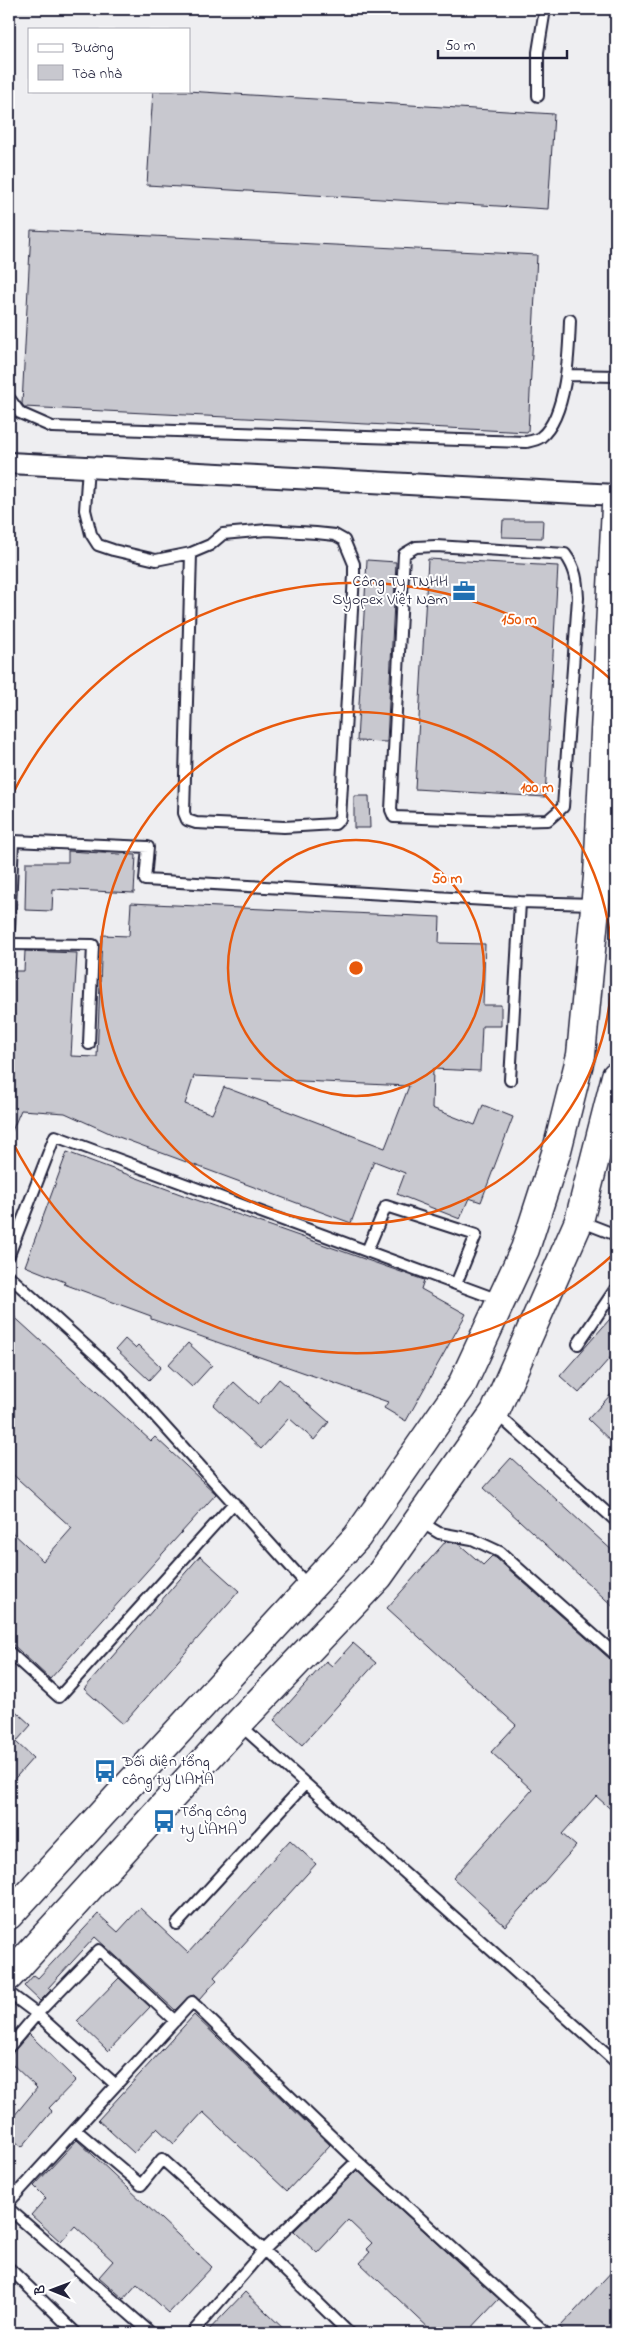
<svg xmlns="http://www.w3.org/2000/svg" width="625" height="2342" font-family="'Indie Flower',sans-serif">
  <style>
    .built { fill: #eeeef1; fill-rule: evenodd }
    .building { fill: #c8c8cf; stroke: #22223b; fill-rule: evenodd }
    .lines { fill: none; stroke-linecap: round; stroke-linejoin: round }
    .lane-casing { stroke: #22223b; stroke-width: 14 }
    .street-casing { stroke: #22223b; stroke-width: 24 }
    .secondary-casing { stroke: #22223b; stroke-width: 31 }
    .lane { stroke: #fff; stroke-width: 10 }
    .street { stroke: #fff; stroke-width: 20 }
    .secondary { stroke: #fff; stroke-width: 28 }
    .ring { fill: none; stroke: #e8590c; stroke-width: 2.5 }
    .labels { text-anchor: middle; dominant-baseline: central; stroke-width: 4; stroke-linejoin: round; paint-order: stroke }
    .poi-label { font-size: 16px; fill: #22223b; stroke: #fff; text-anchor: start }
    .centre { fill: #e8590c; stroke: #fff; stroke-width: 2.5 }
    .ring-label { font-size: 15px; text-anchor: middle; font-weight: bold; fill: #e8590c; stroke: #fff; stroke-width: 4; stroke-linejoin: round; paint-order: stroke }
  </style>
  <rect width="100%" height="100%" fill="#fff"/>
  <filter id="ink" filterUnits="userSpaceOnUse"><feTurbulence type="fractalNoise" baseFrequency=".02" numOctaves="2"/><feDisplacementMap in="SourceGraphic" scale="10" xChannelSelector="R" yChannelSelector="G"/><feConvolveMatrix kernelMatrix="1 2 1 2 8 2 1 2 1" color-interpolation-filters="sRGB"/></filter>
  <g filter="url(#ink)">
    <path class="built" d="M9 9H616V2333H9ZM29 29H189V91H29Z"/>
    <path class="building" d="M153 91H187L554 114 548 209 147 185Z
      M31 230 537 255 528 432 24 407 22 404Z
      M503 520H543L542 538 502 537Z
      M428 559 558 566 545 797 415 789Z
      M367 560 396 562 387 742 357 741Z
      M354 796H369L370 828H354Z
      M68 851 136 855 134 893 53 889 52 911 25 910 26 862H68Z
      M131 903 440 917 439 943 485 944 483 1005H501V1026H482L480 1071 433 1069 432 1108 475 1125 483 1105 513 1117 481 1202 469 1198 460 1219 397 1194 405 1173 374 1161 351 1223 116 1136 65 1113 21 1110 9 1138V971H24L25 951 77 953 71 1056 97 1057 102 935 129 936ZM194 1076 409 1086 385 1148 224 1087 212 1114 185 1104Z
      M67 1152 191 1198 424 1280 421 1289 466 1314 406 1421 384 1408 388 1402 151 1319V1316L64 1284 65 1282 25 1266Z
      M9 1312 151 1441 155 1437 216 1494 50 1679 9 1641V1529L43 1561 72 1528 9 1471Z
      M616 1312V1351L579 1393 560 1376Z
      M125 1339 135 1348 138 1345 161 1367 149 1380 116 1349Z
      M188 1343 212 1365 192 1387 168 1365Z
      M279 1379 329 1422 314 1440 289 1418 261 1449 213 1405 234 1382 258 1404Z
      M616 1389V1446L588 1419Z
      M511 1458 616 1554V1609L484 1488Z
      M446 1541 459 1544 483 1565 492 1556 496 1558 611 1660 616 1662V1814L596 1796 562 1834 576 1846 505 1926 453 1878 532 1790 491 1752 516 1725 387 1608Z
      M200 1556 239 1591 123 1724 84 1689Z
      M353 1643 376 1663 302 1745 274 1720 326 1661 332 1666Z
      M9 1705 31 1725 16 1742 33 1758 9 1785Z
      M290 1840 316 1864 214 1977 217 1980 199 2000 194 1995 190 1996 175 2010 95 1937 48 1988 51 1990 40 2001 24 1986 34 1975 38 1978 98 1914 118 1932 140 1908 188 1953Z
      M119 1978 150 2007 108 2051 77 2021Z
      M194 2015 330 2145 287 2191 203 2112 174 2144 157 2128 134 2153 98 2120Z
      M29 2034 76 2080 49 2108 52 2111 22 2147 9 2136V2122L37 2088 9 2061V2054L14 2051Z
      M77 2140 212 2267 169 2313 137 2284 124 2299 99 2277 113 2261 75 2226 61 2242 31 2215 46 2198 34 2186Z
      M357 2170 499 2299 467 2333H434L360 2263 370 2252 366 2249 372 2243 348 2220 317 2253 294 2231Z
      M616 2267V2333H567L560 2327Z
      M245 2292 288 2333H206Z"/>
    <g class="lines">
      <defs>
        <path id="lane" d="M538 96V52L545 9
          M567 375 616 376
          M9 398 20 413 52 427 526 442C531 441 537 440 541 437 567 416 569 351 570 320
          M88 467 85 510 91 534 98 545 113 550 156 560 191 553 210 545 223 534 267 530 316 533 335 535 344 540 354 564V575L340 819 335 824 284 827 196 823 187 820 184 813 191 553
          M436 546 565 554C576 569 577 580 578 598L563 807 548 820 507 821 394 817 391 810 404 554 416 547Z
          M9 929 13 841 148 847 145 880 520 902 594 904
          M9 944 93 945 89 1044
          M510 1080 520 902
          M580 1221 616 1235
          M367 1251 386 1206 476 1235 456 1284
          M9 1255 55 1136 499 1300
          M9 1276 119 1376 310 1588
          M578 1344 616 1288
          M496 1413 616 1521
          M419 1521 439 1533 472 1539 500 1552 616 1655
          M9 1652 59 1697 234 1503
          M239 1724 616 2062
          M177 1924 305 1784
          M9 1993 37 2014 99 1950 175 2021
          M9 2047 37 2014 116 2085
          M76 2130 141 2185 162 2159 264 2250 349 2333
          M9 2202 192 2002 357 2161 546 2333
          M9 2209 151 2333
          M9 2268 76 2333
          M192 2333 264 2250 357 2161"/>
        <path id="street" d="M9 463 616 495"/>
        <path id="secondary" d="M9 1915 357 1537 461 1387 525 1249 557 1150 581 1055 598 876 616 506
          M9 1976 239 1723 379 1576 495 1412 579 1221 616 1076"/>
      </defs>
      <use href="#lane" class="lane-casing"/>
      <use href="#street" class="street-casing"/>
      <use href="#secondary" class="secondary-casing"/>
      <use href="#lane" class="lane"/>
      <use href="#street" class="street"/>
      <use href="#secondary" class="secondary"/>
    </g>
  </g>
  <g class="ring">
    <circle cx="356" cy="968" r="128"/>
    <circle cx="356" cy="968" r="256"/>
    <path d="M616 1252A385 385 0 0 1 10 1137M10 799A385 385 0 0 1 616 684"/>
  </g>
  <defs>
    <symbol id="office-bare" viewBox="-9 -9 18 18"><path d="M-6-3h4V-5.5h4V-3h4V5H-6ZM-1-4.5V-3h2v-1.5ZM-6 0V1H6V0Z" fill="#1f6fb2" stroke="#fff" stroke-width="2.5" paint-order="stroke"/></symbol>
    <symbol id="bus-bare" viewBox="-9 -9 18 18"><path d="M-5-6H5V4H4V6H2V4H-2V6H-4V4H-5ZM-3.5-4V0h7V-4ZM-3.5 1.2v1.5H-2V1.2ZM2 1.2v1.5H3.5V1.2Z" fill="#1f6fb2" stroke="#fff" stroke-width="2.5" paint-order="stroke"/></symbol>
  </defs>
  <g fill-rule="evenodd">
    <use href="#office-bare" x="448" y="575" width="32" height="32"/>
    <use href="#bus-bare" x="89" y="1755" width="32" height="32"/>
    <use href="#bus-bare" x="148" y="1805" width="32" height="32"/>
  </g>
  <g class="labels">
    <g class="poi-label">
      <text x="448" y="582" text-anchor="end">Công Ty TNHH<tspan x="448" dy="18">Syopex Việt Nam</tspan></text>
      <text x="122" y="1762">Đối diện tổng<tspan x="122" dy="18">công ty LIAMA</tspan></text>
      <text x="180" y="1812">Tổng công<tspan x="180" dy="18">ty LIAMA</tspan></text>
    </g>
  </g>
  <circle cx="356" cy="968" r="8" class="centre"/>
  <g class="ring-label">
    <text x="519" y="624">150 m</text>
    <text x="537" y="792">100 m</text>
    <text x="447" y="883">50 m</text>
  </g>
  <rect width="625" height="2342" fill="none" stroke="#fff" stroke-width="30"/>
  <rect x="15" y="15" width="595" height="2312" fill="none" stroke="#22223b" stroke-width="2" filter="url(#ink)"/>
  <rect x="28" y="28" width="162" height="65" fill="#ffffff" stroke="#a7a7b1"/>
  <rect x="38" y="44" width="25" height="8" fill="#ffffff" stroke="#a7a7b1"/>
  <text x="72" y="52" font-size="15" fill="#22223b">Đường</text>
  <rect x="38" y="65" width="25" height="15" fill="#c8c8cf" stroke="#a7a7b1"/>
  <text x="72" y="78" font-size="15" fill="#22223b">Tòa nhà</text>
  <g transform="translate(52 2290) rotate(271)" stroke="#ffffff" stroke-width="4" paint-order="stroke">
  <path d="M0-4L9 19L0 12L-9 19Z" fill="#22223b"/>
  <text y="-8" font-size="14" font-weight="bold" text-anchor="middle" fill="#22223b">B</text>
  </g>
  <path d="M438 50v8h129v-8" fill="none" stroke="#22223b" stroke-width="2.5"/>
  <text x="445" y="50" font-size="15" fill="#22223b" stroke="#ffffff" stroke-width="4" paint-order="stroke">50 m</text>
</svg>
